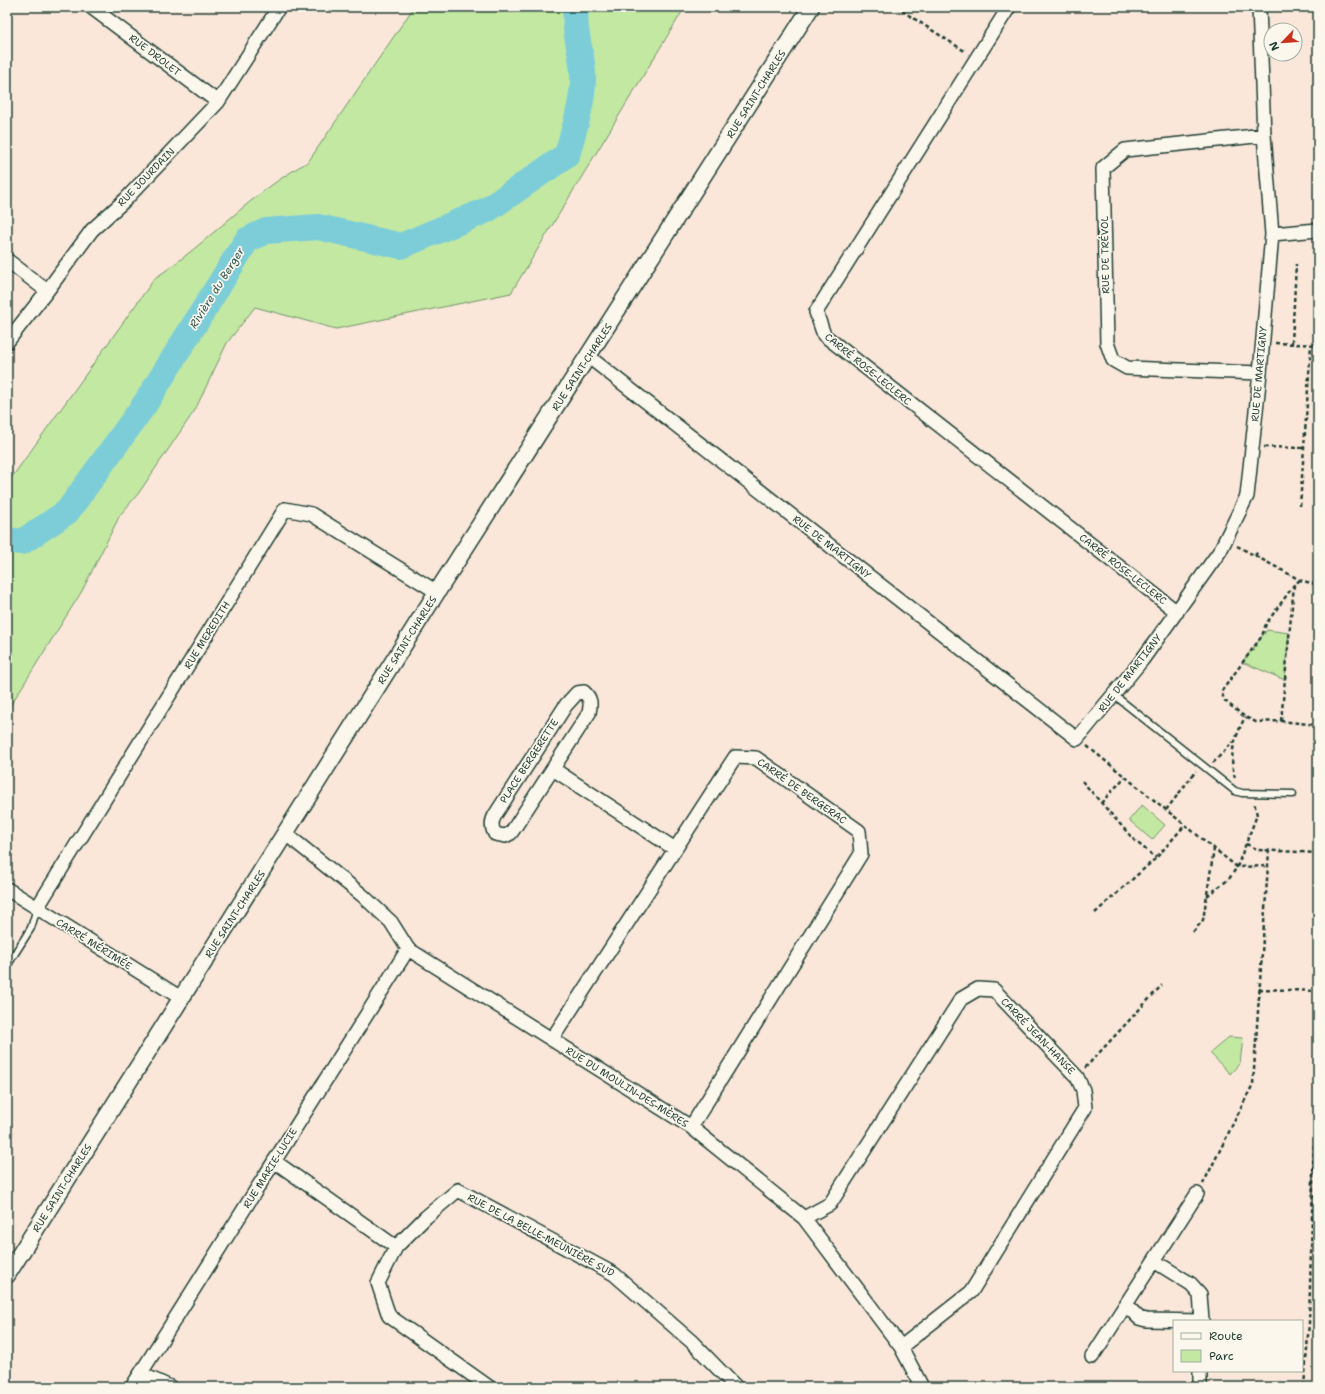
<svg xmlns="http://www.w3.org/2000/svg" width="1325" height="1394" font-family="'Shantell Sans',sans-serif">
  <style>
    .green { fill: #c3e8a2; stroke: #71926b }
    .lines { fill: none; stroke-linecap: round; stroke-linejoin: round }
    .river { stroke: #7dcdd9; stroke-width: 26 }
    .service-casing { stroke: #1f3d34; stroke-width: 9 }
    .minor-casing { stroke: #1f3d34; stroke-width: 16 }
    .tertiary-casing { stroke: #1f3d34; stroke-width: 19 }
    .path { stroke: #1f3d34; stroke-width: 2.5; stroke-dasharray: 4 3; stroke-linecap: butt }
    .service { stroke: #fbf7ec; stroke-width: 6 }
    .minor { stroke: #fbf7ec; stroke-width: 13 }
    .tertiary { stroke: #fbf7ec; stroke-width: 16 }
    .labels { text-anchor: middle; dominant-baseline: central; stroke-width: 3.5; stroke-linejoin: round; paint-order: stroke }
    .street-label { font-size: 10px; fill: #1f3d34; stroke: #fbf7ec }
    .water-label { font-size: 11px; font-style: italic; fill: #325a55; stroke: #fbf7ec }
  </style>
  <rect width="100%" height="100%" fill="#fae7d9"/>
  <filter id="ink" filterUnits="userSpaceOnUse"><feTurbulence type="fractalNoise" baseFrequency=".025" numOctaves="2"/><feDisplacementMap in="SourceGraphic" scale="8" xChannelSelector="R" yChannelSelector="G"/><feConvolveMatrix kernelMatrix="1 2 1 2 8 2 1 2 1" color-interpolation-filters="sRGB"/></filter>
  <g filter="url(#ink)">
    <path class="green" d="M414 7H685L511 293 336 329 255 307 227 343 195 410 138 494 120 515 82 591 7 711V484L155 278C208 243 252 192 308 162Z
      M1267 630 1289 633 1285 680 1242 662Z
      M1142 805 1165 825 1152 840 1129 820Z
      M1229 1037 1243 1038 1240 1063 1230 1074 1210 1053Z"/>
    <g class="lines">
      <path class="river" d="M7 540 22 542 67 512 145 404 247 240 266 231 318 227 401 246 487 210 567 155C574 129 584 101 583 74 582 50 573 33 576 7"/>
      <defs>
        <path id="service" d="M1114 695 1235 791 1242 793 1293 794
          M7 966 31 928 37 908"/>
        <path id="minor" d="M91 7 218 102
          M1009 7 816 312 824 335 1177 612
          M1272 234 1318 230
          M7 260 47 291
          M7 342 47 291 92 230 125 200 218 102 279 7
          M589 357 1077 739 1142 660 1220 551 1247 496 1260 373 1272 234 1264 135 1259 7
          M1260 373 1127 368 1113 360 1107 343 1103 168 1125 150 1264 135
          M584 692C591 699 591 703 589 713L511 833 505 836 495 834C491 827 491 822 495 815L566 705 577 693Z
          M553 769 675 849
          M286 834 362 895 391 922 408 949 691 1127 804 1218 901 1347 922 1387
          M7 889 181 998
          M37 908 285 509 311 514 437 592
          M552 1039 735 757 756 758 859 831 861 854 691 1127
          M274 1161 396 1247
          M804 1218 830 1204 961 999 978 989 994 990 1077 1077 1083 1090 1085 1108 971 1292 901 1347
          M1154 1261 1191 1284 1200 1294 1202 1321
          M1126 1305 1139 1318 1146 1320 1202 1321
          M1092 1357 1197 1194
          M141 1374 170 1387
          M132 1387 408 949
          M489 1387 389 1316 378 1283 396 1247 426 1217 458 1190 614 1274 692 1342 736 1387
          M1200 1387V1371"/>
        <path id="tertiary" d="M7 1275 437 592 811 7"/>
      </defs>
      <use href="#service" class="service-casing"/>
      <use href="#minor" class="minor-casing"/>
      <use href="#tertiary" class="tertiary-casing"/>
      <path class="path" d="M896 7 966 52
        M1275 343 1318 345
        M1292 343 1296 264
        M1264 447 1304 448
        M1300 506 1311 345
        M1237 546 1300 580 1318 585
        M1255 556 1258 551
        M1300 580 1294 585 1266 624 1262 636 1221 692 1225 701 1245 717 1256 722 1281 721 1318 725
        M1281 721 1294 585
        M1087 746 1237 867 1268 866
        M1213 763 1233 742
        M1235 778C1228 754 1235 738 1245 717
        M1082 781 1134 840 1156 858
        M1101 803 1125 777
        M1166 810 1196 771
        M1246 844 1259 850 1318 853
        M1207 896 1229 879 1237 867 1257 815 1254 802
        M1095 913 1156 858 1185 825
        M1193 932 1203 920 1214 849
        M1259 989 1318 991
        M1085 1068 1162 985
        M1203 1184 1253 1084 1269 851
        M1304 1387 1309 1323 1314 1143 1318 1124"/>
      <use href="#service" class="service"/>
      <use href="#minor" class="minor"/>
      <use href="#tertiary" class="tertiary"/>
    </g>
  </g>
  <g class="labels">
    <g class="street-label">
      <text transform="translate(155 55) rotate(37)">RUE DROLET</text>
      <text transform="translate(756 94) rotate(-58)">RUE SAINT-CHARLES</text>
      <text transform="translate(146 177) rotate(-46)">RUE JOURDAIN</text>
      <text transform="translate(1105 255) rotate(-91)">RUE DE TRÉVOL</text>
      <text transform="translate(582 367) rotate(-57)">RUE SAINT-CHARLES</text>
      <text transform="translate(868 369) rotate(39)">CARRÉ ROSE-LECLERC</text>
      <text transform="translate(1259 374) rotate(-85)">RUE DE MARTIGNY</text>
      <text transform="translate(832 547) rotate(38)">RUE DE MARTIGNY</text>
      <text transform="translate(1123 569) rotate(38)">CARRÉ ROSE-LECLERC</text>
      <text transform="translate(207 635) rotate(-58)">RUE MEREDITH</text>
      <text transform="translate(407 640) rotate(-58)">RUE SAINT-CHARLES</text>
      <text transform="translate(1130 673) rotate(-52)">RUE DE MARTIGNY</text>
      <text transform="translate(529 761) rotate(-57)">PLACE BERGERETTE</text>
      <text transform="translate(802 791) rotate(35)">CARRÉ DE BERGERAC</text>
      <text transform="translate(235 914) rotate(-57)">RUE SAINT-CHARLES</text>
      <text transform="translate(94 944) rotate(32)">CARRÉ MÉRIMÉE</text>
      <text transform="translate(1038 1036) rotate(46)">CARRÉ JEAN-HANSE</text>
      <text transform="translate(627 1087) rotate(32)">RUE DU MOULIN-DES-MÈRES</text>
      <text transform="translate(270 1168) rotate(-58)">RUE MARIE-LUCIE</text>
      <text transform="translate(62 1188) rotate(-58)">RUE SAINT-CHARLES</text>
      <text transform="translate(541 1235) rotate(28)">RUE DE LA BELLE-MEUNIÈRE SUD</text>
    </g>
    <g class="water-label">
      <text transform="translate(217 288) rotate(-58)">Rivière du Berger</text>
    </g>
  </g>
  <rect width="1325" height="1394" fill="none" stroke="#fbf7ec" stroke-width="24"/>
  <rect x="12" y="12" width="1301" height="1370" fill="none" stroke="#1f3d34" stroke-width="1.5" filter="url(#ink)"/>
  <rect x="1173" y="1320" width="130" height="52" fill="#fbf7ec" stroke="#a3ada2"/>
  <rect x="1181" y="1333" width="20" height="6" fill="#fbf7ec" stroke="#a3ada2"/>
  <text x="1209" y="1340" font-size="12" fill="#1f3d34">Route</text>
  <rect x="1181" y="1350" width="20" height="12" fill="#c3e8a2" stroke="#a3ada2"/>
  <text x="1209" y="1360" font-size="12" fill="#1f3d34">Parc</text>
  <g transform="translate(1283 42) rotate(245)"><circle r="19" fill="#fbf7ec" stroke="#a3ada2"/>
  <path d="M0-3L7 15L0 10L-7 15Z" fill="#c8321e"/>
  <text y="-6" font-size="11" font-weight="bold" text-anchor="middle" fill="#1f3d34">N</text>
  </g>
</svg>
